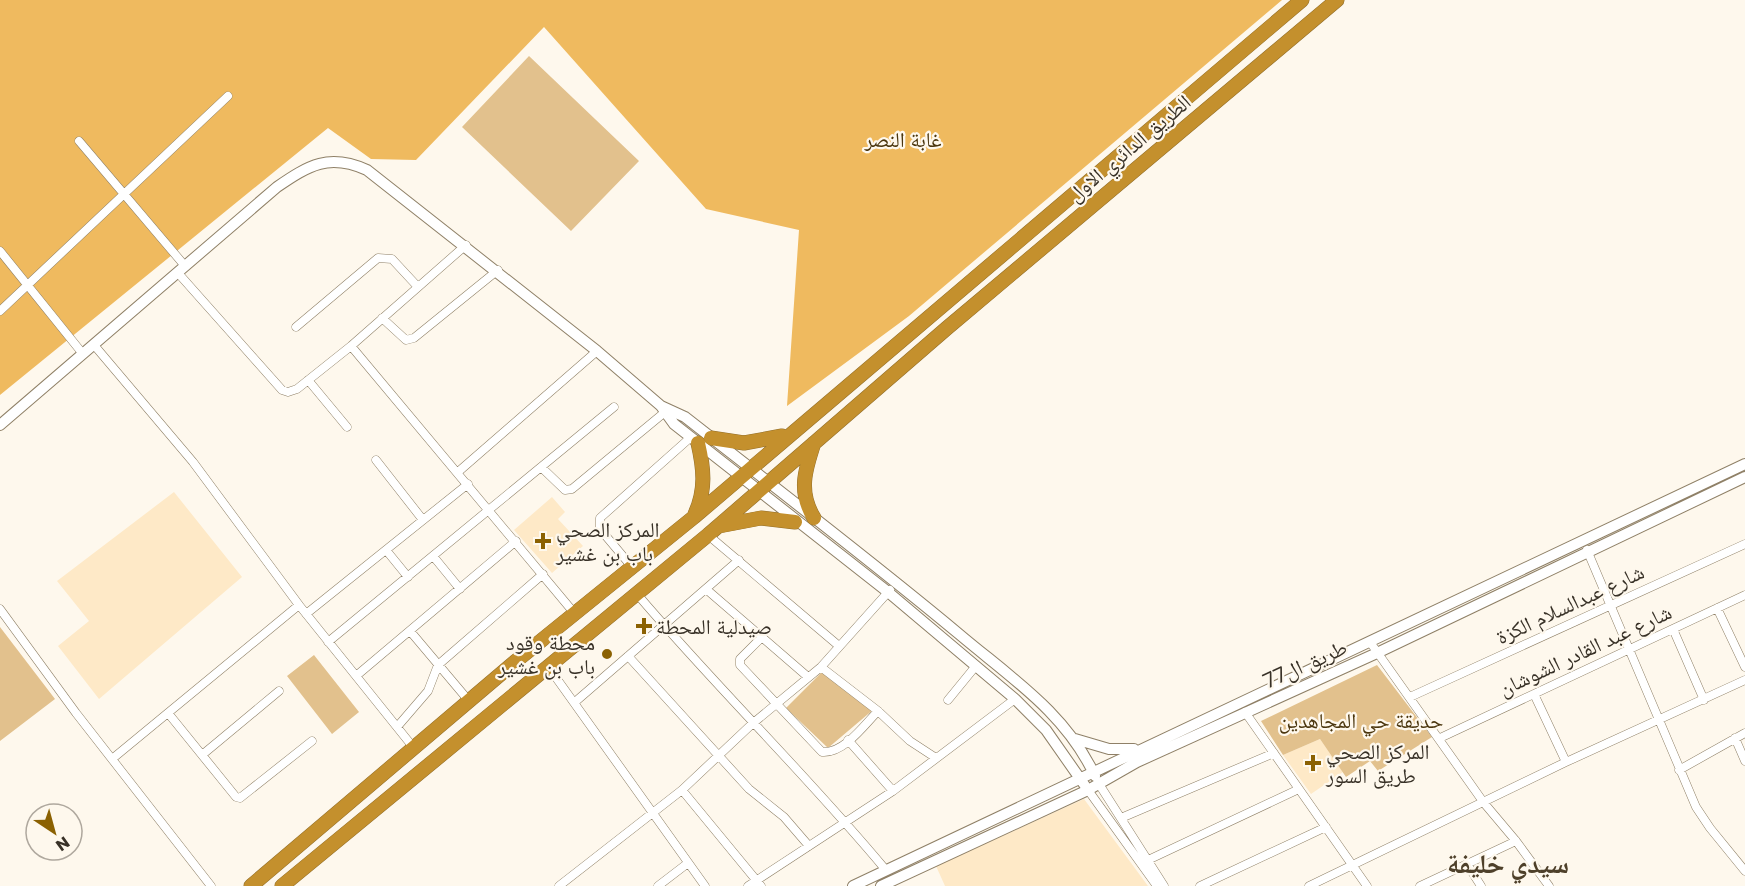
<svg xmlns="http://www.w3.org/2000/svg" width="1745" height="886" font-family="Poppins,'Noto Naskh Arabic',sans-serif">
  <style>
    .built { fill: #fee9c7 }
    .green { fill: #e2c18d }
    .forest { fill: #efba5f }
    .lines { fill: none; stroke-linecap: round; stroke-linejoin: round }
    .street-casing { stroke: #8f8067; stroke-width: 9 }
    .secondary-casing { stroke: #8f8067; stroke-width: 12 }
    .highway-casing { stroke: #936f2b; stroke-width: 15 }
    .street { stroke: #fff; stroke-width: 8 }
    .secondary { stroke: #fff; stroke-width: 10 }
    .highway { stroke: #c4902d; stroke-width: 14 }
    .poi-dot { fill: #8b6102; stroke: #fef8ed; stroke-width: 2 }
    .labels { text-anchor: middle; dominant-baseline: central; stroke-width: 4.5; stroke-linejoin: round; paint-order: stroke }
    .park-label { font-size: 21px; fill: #4b360e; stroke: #fef8ed }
    .street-label { font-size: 21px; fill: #383127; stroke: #fef8ed }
    .poi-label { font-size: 21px; fill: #383127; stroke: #fef8ed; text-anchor: start }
    .district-label { font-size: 27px; font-weight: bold; fill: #4e402a; stroke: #fef8ed }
  </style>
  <rect width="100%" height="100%" fill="#fef8ed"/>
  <path class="built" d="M174 492 242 577 99 699 58 646 89 621 57 581Z
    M552 497 565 512 558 519 583 546 552 573 514 530Z
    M1320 739 1343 772 1311 794 1283 755Z
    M1084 799 1148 886H945L936 866Z"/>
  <path class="green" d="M529 56 639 161 571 231 462 127Z
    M0 627 55 699 0 741Z
    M314 655 359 712 332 734 287 676Z
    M1377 665 1432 737 1378 771 1370 761 1346 777 1320 739 1283 755 1261 721Z
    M822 672 874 709 828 748 786 708Z"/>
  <path class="forest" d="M0 0H1282L909 316 787 406 799 230 706 209 544 27 416 160 371 159 328 128 0 395Z"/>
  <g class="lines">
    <defs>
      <path id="street" d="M79 141 185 266
        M0 251 83 354
        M178 273 282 390 288 392 297 389 351 346 466 245
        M0 311 228 96
        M382 318 406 340 414 338 498 270
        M296 327 378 258 392 259 418 287
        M94 345 193 462 299 605 413 747
        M351 346 575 614
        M308 380 347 427
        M376 460 423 520
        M541 467 565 490 572 489 665 412
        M458 472 597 351
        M708 535 839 646
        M386 550 408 577
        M1587 550 1696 807 1710 828 1745 871
        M433 556 460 589
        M632 567 600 529V518L691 437
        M706 589 808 677
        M637 594C717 688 806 774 885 869
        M1717 608 1745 667
        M0 609 76 713 211 886
        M306 614 468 484
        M1673 629 1704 700
        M410 631 469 701
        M762 637 740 659V665L822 752C844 754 865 724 878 711
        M328 642 614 407
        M1370 642 1484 803 1516 841 1549 886
        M628 656 749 789 784 817 809 846
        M547 665 705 886
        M821 667 878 711 910 741 936 758
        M356 676 516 541
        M1534 694 1566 762
        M1410 697 1745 544
        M948 700 975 667
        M575 702 739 560
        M1245 712 1367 886
        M168 713 236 797 240 798 312 741
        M397 727 428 691 438 665 543 574
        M1440 738 1745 595
        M1735 738 1745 761
        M848 740 893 791
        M202 755 279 691
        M112 759 299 605
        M1679 770 1745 733
        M1099 784 1164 886
        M682 790 761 886
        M1088 790 1157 886
        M1121 818 1274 753
        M1148 860 1299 789
        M1467 864 1481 886
        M559 886 682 790 752 724 821 667 890 590
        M658 886 688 863
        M748 886 893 791 1015 699
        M1200 886 1326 827
        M1309 886 1566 762 1745 680
        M1420 886 1516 841"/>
      <path id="secondary" d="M661 406 685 417C777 489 869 559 959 634 1011 678 1066 713 1095 776
        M0 425 277 187C309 165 329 153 367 170L597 351 661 406 674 424 888 592 1015 699 1046 730 1088 790
        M1075 739 1109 749H1134
        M853 886 1745 464
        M881 886 1088 790 1137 762 1377 653 1745 477"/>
      <path id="highway" d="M711 438 744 443 782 436
        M814 443C805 470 798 492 814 518
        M695 514C706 490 704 469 698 443
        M719 526 761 518 795 522
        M251 886 516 661 694 517 1302 0
        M282 886 708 535 947 328 1337 0"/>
    </defs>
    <use href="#street" class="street-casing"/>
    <use href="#secondary" class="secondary-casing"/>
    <use href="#highway" class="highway-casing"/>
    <use href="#street" class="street"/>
    <use href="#secondary" class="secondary"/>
    <use href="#highway" class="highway"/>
  </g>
  <g class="poi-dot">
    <path d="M540 532h6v6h6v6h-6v6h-6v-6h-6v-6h6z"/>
    <path d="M641 617h6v6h6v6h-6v6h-6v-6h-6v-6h6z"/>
    <circle cx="607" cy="654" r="6"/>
    <path d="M1310 754h6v6h6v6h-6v6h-6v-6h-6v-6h6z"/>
  </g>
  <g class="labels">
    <g class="park-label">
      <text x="903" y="139">غابة النصر</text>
      <text x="1361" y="720">حديقة حي المجاهدين</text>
    </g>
    <g class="street-label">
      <text transform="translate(1129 148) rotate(-40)">الطريق الدائري الاول</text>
      <text transform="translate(1570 604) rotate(-25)">شارع عبدالسلام الكزة</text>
      <text transform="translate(1585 650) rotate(-25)">شارع عبد القادر الشوشان</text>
      <text transform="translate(1305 664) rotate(-24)">طريق ال77</text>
    </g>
    <g class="poi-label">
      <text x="556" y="529">المركز الصحي<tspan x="556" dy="24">باب بن غشير</tspan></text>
      <text x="656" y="626">صيدلية المحطة</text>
      <text x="595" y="642" text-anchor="end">محطة وقود<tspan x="595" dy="24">باب بن غشير</tspan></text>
      <text x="1326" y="751">المركز الصحي<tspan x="1326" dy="24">طريق السور</tspan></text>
    </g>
    <g class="district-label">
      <text x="1508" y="863">سيدي خليفة</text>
    </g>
  </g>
  <g transform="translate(54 832) rotate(144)"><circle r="28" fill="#fef8ed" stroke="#afa89e" stroke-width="1.5"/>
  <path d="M0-4.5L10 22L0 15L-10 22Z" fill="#8b6102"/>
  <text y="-9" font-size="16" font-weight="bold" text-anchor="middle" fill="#383127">N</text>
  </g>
</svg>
